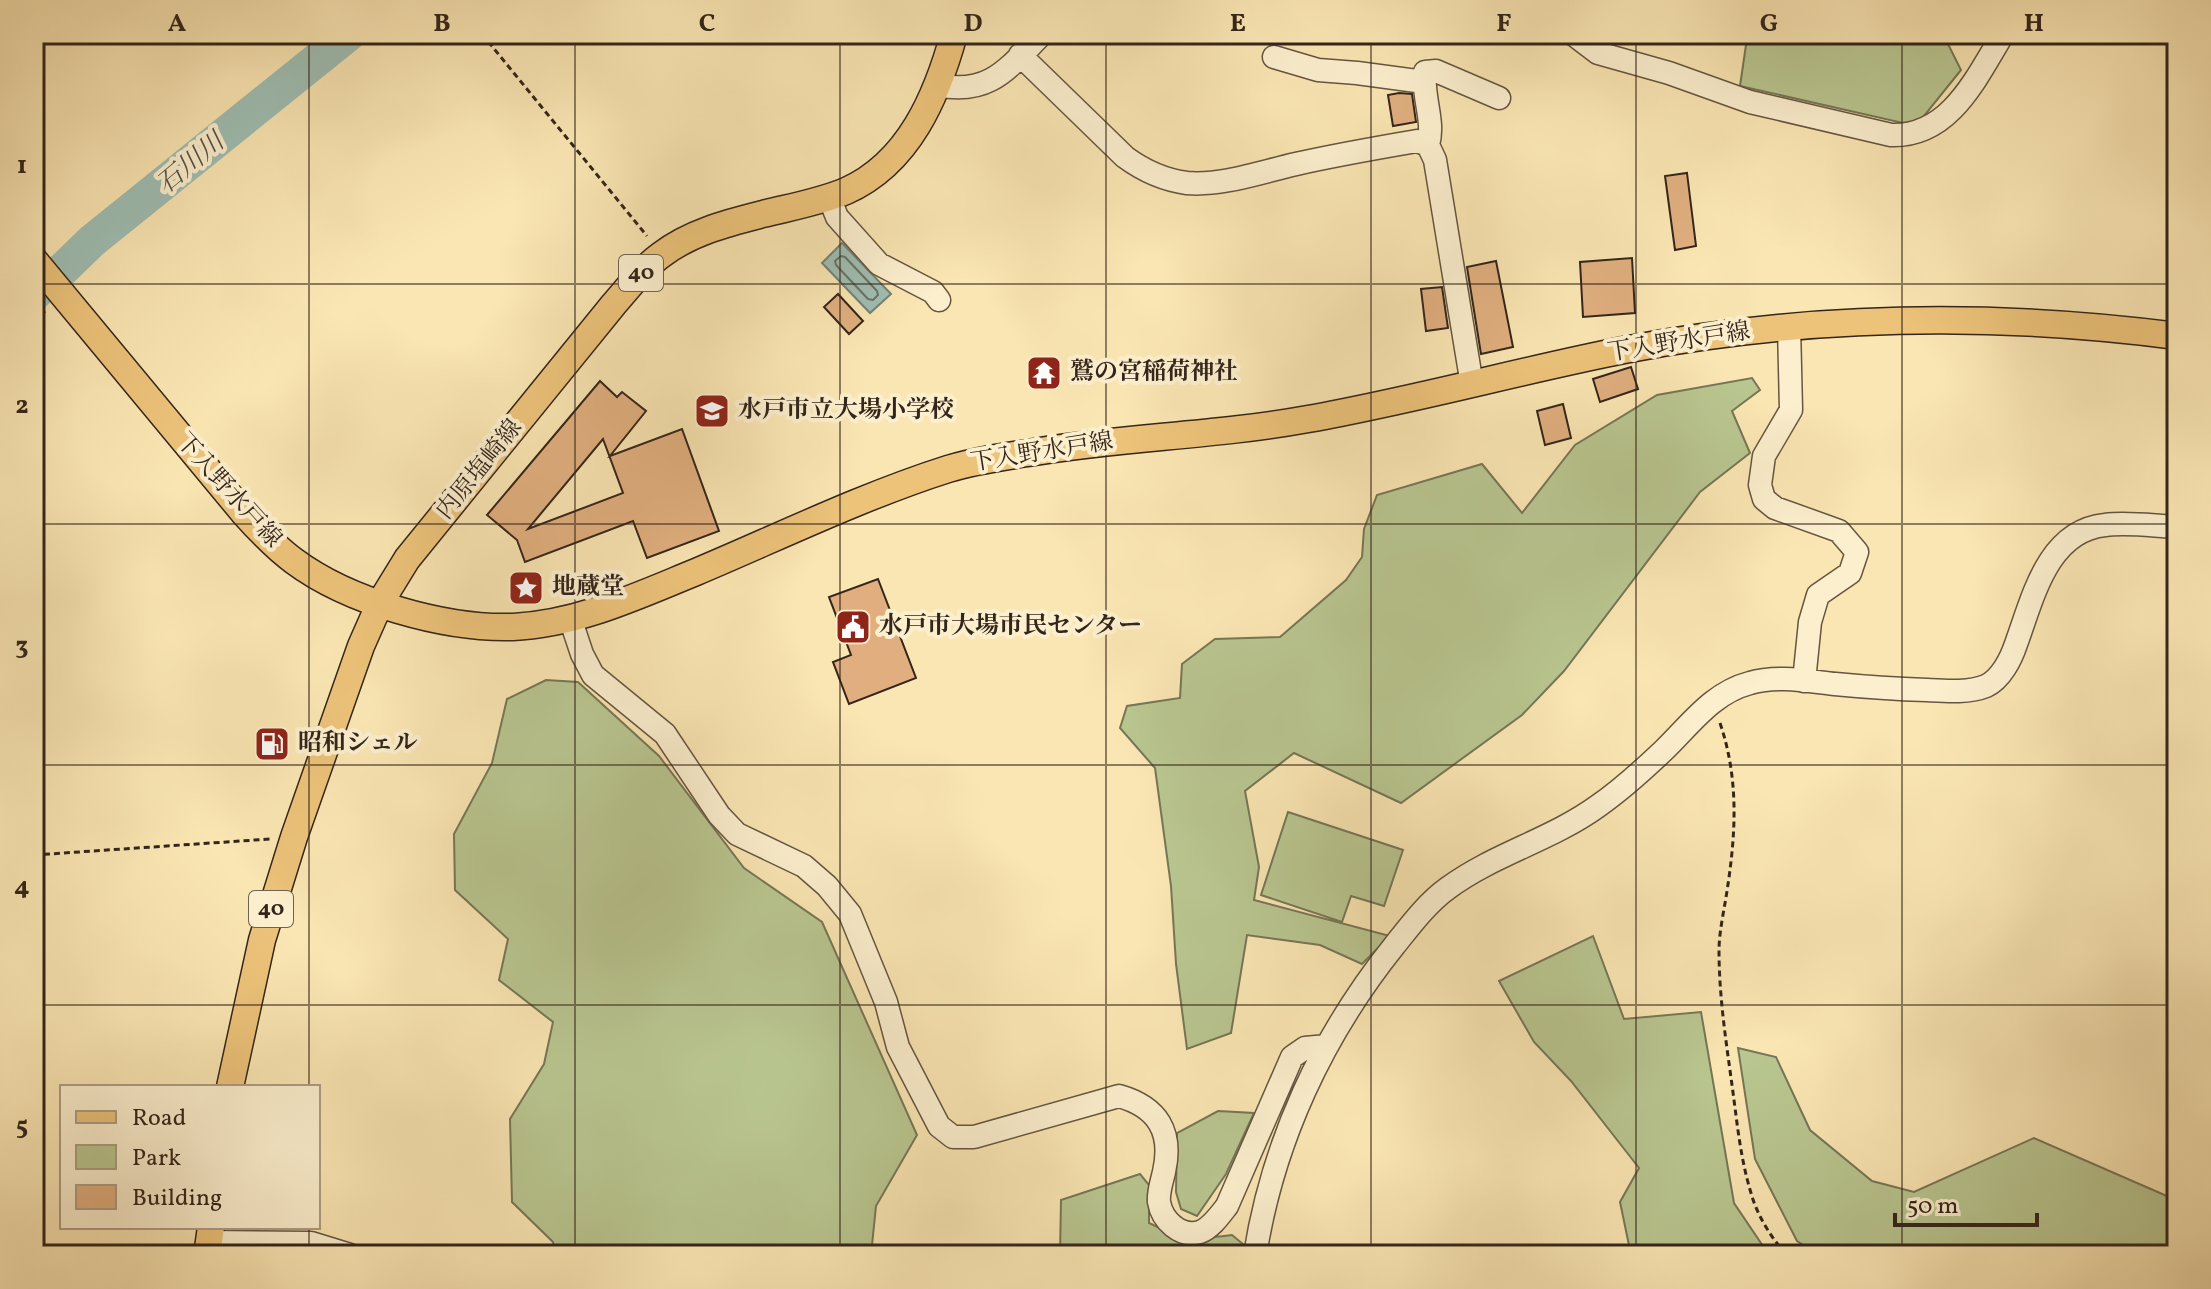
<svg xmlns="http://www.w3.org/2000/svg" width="2211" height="1289" font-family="Vollkorn,'Noto Serif JP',serif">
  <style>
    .green { fill: #b9c690; stroke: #767656; stroke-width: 2 }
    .water { fill: #9fbeb3; stroke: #748176; stroke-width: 2 }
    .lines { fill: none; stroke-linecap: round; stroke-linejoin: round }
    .shore { stroke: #697267; stroke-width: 2 }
    .river { stroke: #9fbeb3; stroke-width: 34 }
    .building { fill: #e1af7f; stroke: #33251b; stroke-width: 2; fill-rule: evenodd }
    .minor-casing { stroke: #655541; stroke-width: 25 }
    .major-casing { stroke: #33251b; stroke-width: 29 }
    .path { stroke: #33251b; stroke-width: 3; stroke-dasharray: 6 4; stroke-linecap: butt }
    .minor { stroke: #fcefce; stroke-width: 22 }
    .major { stroke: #edc37a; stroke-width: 26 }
    .grid { fill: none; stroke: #33251b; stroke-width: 2; stroke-opacity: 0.55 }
    .labels { text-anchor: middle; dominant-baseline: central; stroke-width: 8; stroke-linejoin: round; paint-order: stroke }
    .shield { fill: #fcefce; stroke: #6f6251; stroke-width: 2 }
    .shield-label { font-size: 22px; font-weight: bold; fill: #33251b }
    .street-label { font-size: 24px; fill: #33251b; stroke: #fcefce }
    .poi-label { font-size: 24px; font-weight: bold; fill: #33251b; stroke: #fcefce; text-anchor: start }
    .water-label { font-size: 26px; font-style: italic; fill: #535349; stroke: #fcefce }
    .neatline { fill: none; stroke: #33251b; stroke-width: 3 }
    .grid-label { font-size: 26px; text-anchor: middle; font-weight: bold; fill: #33251b }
  </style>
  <rect width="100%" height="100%" fill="#fae6b3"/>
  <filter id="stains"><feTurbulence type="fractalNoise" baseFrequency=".0025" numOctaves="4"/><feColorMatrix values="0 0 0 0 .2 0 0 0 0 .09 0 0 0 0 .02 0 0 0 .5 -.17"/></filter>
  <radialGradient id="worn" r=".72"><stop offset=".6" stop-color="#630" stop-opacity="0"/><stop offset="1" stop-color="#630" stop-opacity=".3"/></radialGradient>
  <path class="green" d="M1743 34H1943L1961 70 1916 126 1740 86 1747 38Z
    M1752 378 1760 390 1732 411 1750 453 1700 492 1564 671 1522 715 1401 803 1294 753 1245 791 1259 867 1254 900 1390 936 1362 964 1320 945 1247 935 1231 1033 1187 1049 1176 964 1171 886 1155 768 1120 728 1127 706 1180 698 1182 664 1215 639 1280 637 1346 580 1362 557 1364 529 1377 495 1482 464 1522 513 1575 445 1657 395Z
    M546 680 578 682 659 756 744 868 822 922 917 1135 876 1206 871 1255H555L553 1242 512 1202 510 1119 544 1064 553 1022 499 980 508 939 455 890 454 834 492 763 507 699Z
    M1288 812 1403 850 1384 906 1351 896 1342 922 1261 895Z
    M1593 936 1624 1019 1701 1012 1734 1203 1769 1255H1631L1620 1202 1639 1168 1571 1081 1534 1042 1499 981Z
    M1738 1048 1776 1057 1810 1130 1872 1181 1914 1192 2034 1138 2176 1200 2177 1255H1819L1797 1241 1755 1159Z
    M1218 1111 1254 1113 1226 1174 1197 1216 1181 1209 1176 1192 1177 1133Z
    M1140 1174 1149 1185V1223C1184 1240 1194 1240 1232 1235L1243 1244 1240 1255H1060L1061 1200Z"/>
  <path class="water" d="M842 243 891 294 870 313 822 263Z"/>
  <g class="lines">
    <path class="shore" d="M841 256 845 257 877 291 878 295 873 300 868 299 836 265 835 261Z"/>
    <path class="river" d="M34 294 60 272 92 241 349 34"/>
  </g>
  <path class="building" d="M1399 93 1412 94 1416 122 1393 126 1388 95Z
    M1687 173 1696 246 1675 250 1665 176Z
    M1632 258 1635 313 1583 317 1580 262Z
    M1496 261 1513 347 1481 354 1467 267Z
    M1442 287 1448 328 1426 331 1421 289Z
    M838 294 863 321 849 334 824 307Z
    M1631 367 1638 389 1600 402 1593 379Z
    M600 381 617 397 622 392 646 411 610 456 682 429 719 531 647 558 633 521 525 562 517 540 487 515ZM603 439 623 493 528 529Z
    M1563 404 1571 438 1545 445 1537 411Z
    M878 579 916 678 849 704 833 662 851 655 829 597Z"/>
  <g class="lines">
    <defs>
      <path id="minor" d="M1573 34 1598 53 1669 73 1750 102 1891 135C1950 137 1976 78 2003 34
        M1020 55 1125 157C1144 171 1164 180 1187 183 1222 186 1261 172 1296 164 1336 155 1376 148 1417 141L1428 145
        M1274 57 1318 70 1357 73 1424 82
        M937 85C990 96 1008 68 1042 34
        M829 197 837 217 879 264 933 292 939 300
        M1789 326 1791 410 1764 456 1760 485 1764 499 1775 508 1839 531 1857 552 1850 573 1818 595 1810 622 1804 681
        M1472 385 1435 160 1428 145C1435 121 1422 97 1425 72L1436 71 1499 98
        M570 618 582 654 593 675 665 734 719 815 737 834 804 866 827 886 850 914 886 1002 898 1047 939 1126 953 1137H974L1119 1096C1158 1107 1173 1132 1164 1172 1162 1181 1158 1192 1159 1202 1162 1220 1180 1238 1200 1232 1211 1228 1220 1215 1227 1206L1292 1057 1305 1048 1327 1046
        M209 1242 311 1243 350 1255
        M1255 1255C1273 1141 1322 1036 1394 946 1410 926 1427 903 1448 888 1494 854 1551 840 1598 806 1621 790 1643 770 1663 751 1691 724 1712 693 1750 683 1777 675 1807 681 1835 684 1866 687 1896 689 1927 690 1945 691 1969 693 1986 686 2001 679 2011 659 2016 644 2033 598 2047 531 2105 525 2128 522 2153 526 2177 527"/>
      <path id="major" d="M34 260 243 512C259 530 275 547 294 561 349 602 445 629 513 627 578 624 637 596 696 572 779 537 863 496 948 469 974 461 1001 457 1028 453 1120 437 1215 436 1308 419 1415 400 1518 371 1624 350 1807 315 1993 312 2177 336
        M230 1087 262 940 294 837 361 646 380 603 407 559 614 304C629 287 643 268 661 255 691 232 728 223 763 214 791 207 820 202 846 191 909 163 937 96 954 34
        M207 1255 211 1227"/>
    </defs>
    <use href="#minor" class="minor-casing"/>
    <use href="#major" class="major-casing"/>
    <path class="path" d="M482 34 647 236
      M34 320 45 311
      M1720 723C1739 779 1736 833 1727 891 1724 911 1719 932 1719 951 1719 996 1726 1041 1732 1085 1737 1121 1740 1157 1751 1193 1757 1215 1771 1238 1787 1255
      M34 855 270 839"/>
    <use href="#minor" class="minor"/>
    <use href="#major" class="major"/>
  </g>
  <path class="grid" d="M309 34V1087M575 34V1255M840 34V1255M1106 34V1255M1371 34V1255M1636 34V1255M1902 34V1255M34 284H2177M34 524H2177M34 765H2177M34 1005H2177M309 1227V1255"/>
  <defs>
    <symbol id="temple-square" viewBox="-11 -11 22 22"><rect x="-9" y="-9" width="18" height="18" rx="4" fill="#8f2418" stroke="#fcefce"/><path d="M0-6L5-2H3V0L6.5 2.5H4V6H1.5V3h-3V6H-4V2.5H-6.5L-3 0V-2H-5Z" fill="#fff"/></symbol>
    <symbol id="school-square" viewBox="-11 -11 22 22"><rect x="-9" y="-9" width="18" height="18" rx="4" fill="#8f2418" stroke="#fcefce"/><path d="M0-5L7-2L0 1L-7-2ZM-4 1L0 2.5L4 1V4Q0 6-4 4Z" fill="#fff"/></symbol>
    <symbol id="sight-square" viewBox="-11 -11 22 22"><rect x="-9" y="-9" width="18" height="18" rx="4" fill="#8f2418" stroke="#fcefce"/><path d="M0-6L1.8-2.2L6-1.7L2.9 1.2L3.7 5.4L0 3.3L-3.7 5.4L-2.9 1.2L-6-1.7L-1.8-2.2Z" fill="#fff"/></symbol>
    <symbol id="civic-square" viewBox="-11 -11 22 22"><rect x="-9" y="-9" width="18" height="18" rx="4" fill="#8f2418" stroke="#fcefce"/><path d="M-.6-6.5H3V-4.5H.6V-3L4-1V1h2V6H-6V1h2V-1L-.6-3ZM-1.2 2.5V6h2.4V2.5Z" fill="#fff"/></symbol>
    <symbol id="fuel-square" viewBox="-11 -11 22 22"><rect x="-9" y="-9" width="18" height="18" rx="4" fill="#8f2418" stroke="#fcefce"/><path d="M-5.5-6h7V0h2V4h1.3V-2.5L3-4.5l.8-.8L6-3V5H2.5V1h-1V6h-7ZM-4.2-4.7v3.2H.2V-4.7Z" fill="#fff"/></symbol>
  </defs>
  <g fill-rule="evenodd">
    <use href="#temple-square" x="1024" y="353" width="40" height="40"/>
    <use href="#school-square" x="692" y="391" width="40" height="40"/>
    <use href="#sight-square" x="506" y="568" width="40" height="40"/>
    <use href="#civic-square" x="833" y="607" width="40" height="40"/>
    <use href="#fuel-square" x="252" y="724" width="40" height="40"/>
  </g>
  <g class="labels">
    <g class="shield">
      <rect x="619" y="255" width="44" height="36" rx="6"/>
      <rect x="249" y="891" width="44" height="36" rx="6"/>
    </g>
    <g class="shield-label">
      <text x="641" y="273">40</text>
      <text x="271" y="909">40</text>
    </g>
    <g class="street-label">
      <text transform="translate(1679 343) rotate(-9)">下入野水戸線</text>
      <text transform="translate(1042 453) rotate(-9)">下入野水戸線</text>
      <text transform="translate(480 470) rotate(-51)">内原塩崎線</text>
      <text transform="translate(228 491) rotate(48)">下入野水戸線</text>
    </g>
    <g class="poi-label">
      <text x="1070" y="373">鷲の宮稲荷神社</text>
      <text x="738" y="411">水戸市立大場小学校</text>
      <text x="552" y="588">地蔵堂</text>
      <text x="879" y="627">水戸市大場市民センター</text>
      <text x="298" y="744">昭和シェル</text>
    </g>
    <g class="water-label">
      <text transform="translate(191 164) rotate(-40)">石川川</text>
    </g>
  </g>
  <rect width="2211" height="1289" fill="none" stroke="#fae6b3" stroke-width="88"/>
  <rect x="60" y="1085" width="260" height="144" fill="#fcefce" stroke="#ac9e86" stroke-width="2"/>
  <rect x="76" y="1111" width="40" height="12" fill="#edc37a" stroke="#ac9e86" stroke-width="2"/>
  <text x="132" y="1125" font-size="24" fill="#33251b">Road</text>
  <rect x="76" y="1145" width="40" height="24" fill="#b9c690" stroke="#ac9e86" stroke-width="2"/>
  <text x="132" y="1165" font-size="24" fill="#33251b">Park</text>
  <rect x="76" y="1185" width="40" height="24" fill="#e1af7f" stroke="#ac9e86" stroke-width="2"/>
  <text x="132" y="1205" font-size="24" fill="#33251b">Building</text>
  <path d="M1895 1213v12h142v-12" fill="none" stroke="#33251b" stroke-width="4"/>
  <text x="1907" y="1213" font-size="24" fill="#33251b" stroke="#fcefce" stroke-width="6" paint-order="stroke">50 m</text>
  <rect x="44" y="44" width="2123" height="1201" class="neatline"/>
  <g class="grid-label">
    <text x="177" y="31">A</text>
    <text x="442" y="31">B</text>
    <text x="707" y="31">C</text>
    <text x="973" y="31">D</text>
    <text x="1238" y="31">E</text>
    <text x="1504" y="31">F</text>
    <text x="1769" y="31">G</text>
    <text x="2034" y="31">H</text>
    <text x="22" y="173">1</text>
    <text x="22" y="413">2</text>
    <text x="22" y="654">3</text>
    <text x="22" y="894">4</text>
    <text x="22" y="1134">5</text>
  </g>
  <rect width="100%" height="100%" filter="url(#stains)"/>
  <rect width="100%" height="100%" fill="url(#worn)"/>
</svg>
